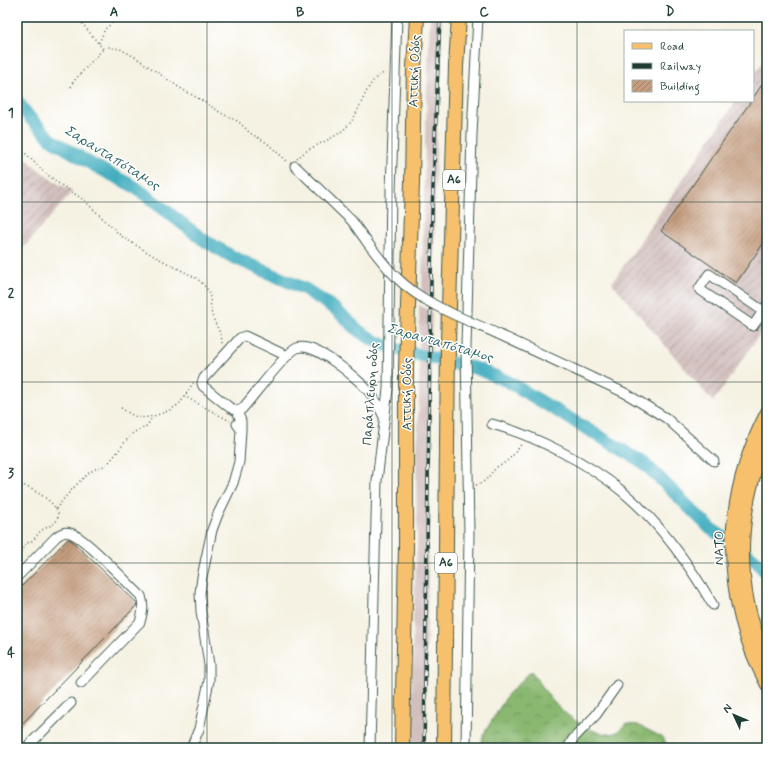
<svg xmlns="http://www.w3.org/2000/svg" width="784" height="765" font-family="Mynerve,sans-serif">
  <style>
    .industrial { fill: url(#industrial-furrows) }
    .railway { fill: #d1bfbd }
    .forest { fill: url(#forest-crowns); stroke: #547a52 }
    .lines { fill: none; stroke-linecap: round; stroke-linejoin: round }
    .river { stroke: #3eabbd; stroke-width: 13 }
    .building { fill: url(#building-hatch) }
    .minor-casing { stroke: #3f584e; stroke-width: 11 }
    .major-casing { stroke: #3f584e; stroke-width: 14 }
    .highway-casing { stroke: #3f584e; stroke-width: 16 }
    .path { stroke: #3f584e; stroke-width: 1.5; stroke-dasharray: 1 3; stroke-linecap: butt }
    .minor { stroke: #fff; stroke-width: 9 }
    .major { stroke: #f7c06c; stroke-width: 12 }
    .highway { stroke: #f7c06c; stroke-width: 14 }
    .rail-casing { stroke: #1f3d34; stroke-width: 3.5 }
    .rail { stroke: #fff; stroke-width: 2; stroke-dasharray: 6; stroke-linecap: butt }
    .minor-bridge-casing { stroke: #3f584e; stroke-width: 11; stroke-linecap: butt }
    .minor-bridge { stroke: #fff; stroke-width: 9 }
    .grid { fill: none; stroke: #1f3d34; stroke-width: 1; stroke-opacity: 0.55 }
    .labels { text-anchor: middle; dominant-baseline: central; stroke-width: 3; stroke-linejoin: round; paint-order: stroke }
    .shield { fill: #fff; stroke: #627771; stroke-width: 1 }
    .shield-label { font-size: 12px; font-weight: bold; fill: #1f3d34 }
    .street-label { font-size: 13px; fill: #1f3d34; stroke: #fff }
    .water-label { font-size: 14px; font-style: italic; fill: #2a6464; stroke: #fff }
    .neatline { fill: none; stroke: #1f3d34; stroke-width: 1.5 }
    .grid-label { font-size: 13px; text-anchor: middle; font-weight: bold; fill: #1f3d34 }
  </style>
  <defs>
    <pattern id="industrial-furrows" width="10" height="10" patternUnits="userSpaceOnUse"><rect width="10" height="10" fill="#d1bfbd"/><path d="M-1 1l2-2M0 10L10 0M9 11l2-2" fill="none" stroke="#a99c9a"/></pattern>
    <pattern id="forest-crowns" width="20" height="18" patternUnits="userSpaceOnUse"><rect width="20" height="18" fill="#8ab871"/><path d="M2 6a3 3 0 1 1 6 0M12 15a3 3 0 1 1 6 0" fill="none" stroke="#70975e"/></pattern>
    <pattern id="building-hatch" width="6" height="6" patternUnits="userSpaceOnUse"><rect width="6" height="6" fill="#c59c7e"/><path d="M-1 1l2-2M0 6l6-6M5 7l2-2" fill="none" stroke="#9f8068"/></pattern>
  </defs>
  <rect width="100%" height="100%" fill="#fff"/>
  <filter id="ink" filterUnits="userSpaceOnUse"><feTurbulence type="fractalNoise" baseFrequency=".025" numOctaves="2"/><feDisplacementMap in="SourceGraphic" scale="8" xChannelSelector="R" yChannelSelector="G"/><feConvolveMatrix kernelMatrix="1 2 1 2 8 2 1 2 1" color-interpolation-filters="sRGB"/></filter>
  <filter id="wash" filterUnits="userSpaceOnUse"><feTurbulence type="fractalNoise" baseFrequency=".012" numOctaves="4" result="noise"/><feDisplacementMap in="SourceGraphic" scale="16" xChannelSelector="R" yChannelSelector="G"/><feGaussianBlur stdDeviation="0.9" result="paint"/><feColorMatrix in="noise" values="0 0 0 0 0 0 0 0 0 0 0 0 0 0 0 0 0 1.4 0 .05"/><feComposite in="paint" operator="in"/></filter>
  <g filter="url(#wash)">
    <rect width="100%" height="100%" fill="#f5f2e3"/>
    <path class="industrial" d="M767 55V324L713 402 612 283 736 101H753V76Z
      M17 148 32 164 53 181 73 191 17 255Z"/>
    <path class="railway" d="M430 17H442L439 56 435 200 434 298 422 291 425 141Z
      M419 305 432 312 425 748H411L413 619 417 544 416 473 419 393Z"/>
    <path class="forest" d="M531 671C539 679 544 691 551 699 562 713 596 739 614 733 619 732 622 727 626 724L638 725 662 737 670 748H481L483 735 508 694Z"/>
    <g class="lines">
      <path class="river" d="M17 101 30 118 52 140 93 165 135 187 205 241 233 257 305 289 335 309 359 331 375 341 395 349 478 369 507 381 644 463 711 529 734 544 756 561 767 574"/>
    </g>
    <g id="blocks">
      <path class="building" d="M767 77V238L736 283 661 231 751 101H753V98Z
        M68 539 72 541 137 603V605L17 729V591Z"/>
    </g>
  </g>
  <g filter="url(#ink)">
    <use href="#blocks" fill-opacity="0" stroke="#3f584e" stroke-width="1"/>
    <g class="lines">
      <defs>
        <path id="minor" d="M295 166 352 221 367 242
          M763 311 709 274 699 289 753 326 767 305
          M498 334 625 393 666 418 714 461
          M237 411 242 409C253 397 285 353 297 348 314 341 360 380 370 393 376 400 380 409 384 417
          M492 424C535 436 589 463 623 492 660 523 689 564 713 605
          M241 430V421L237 411 229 407 203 386 202 383 204 378 240 338 245 336 287 356
          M17 577 56 537C61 533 65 531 70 533 84 536 128 584 141 596 144 606 143 612 140 622L81 683
          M26 748 71 703
          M191 748 199 729 209 681V665L201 611 200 593 202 577 212 530 218 514 233 483 239 462 241 430 237 424
          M370 748 377 481 388 389 391 190 397 17
          M466 748 469 534 466 347 472 134 478 17
          M568 748 573 739 596 715 617 685"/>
        <path id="major" d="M767 412C721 500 720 597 767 685
          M767 438C737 512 733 587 767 660"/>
        <path id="highway" d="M402 748 406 546V368L412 182 414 68 417 17
          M444 748 448 343 456 66 459 17"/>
      </defs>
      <use href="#minor" class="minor-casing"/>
      <use href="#major" class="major-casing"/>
      <use href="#highway" class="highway-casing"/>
      <path class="path" d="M77 17 103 49
        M99 43 105 29 119 17
        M71 87 73 82 103 49 108 47 120 49 135 57 180 88 206 103 221 113 239 122 250 133 267 143 288 162
        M17 145 44 172 58 183 84 200 121 236 152 255 196 278C200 281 204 285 207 289 211 296 210 303 211 310 213 324 223 332 222 346
        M297 159C312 143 336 141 350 123 361 111 368 73 387 73
        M184 396 230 421
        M121 408C126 411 131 415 137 417 148 420 172 411 180 403 185 397 189 388 194 382
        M17 483C28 486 65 505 57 520 54 525 47 527 42 530 38 533 37 536 34 539 32 542 28 542 26 544 21 548 20 558 17 564
        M476 485C489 481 488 475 497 467 501 464 505 463 508 460 514 455 518 449 522 443
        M56 509C63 499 82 477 92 471 97 467 103 468 108 463 116 455 122 445 130 436 139 426 144 434 152 417
        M17 543 22 549"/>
      <use href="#minor" class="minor"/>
      <use href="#major" class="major"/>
      <use href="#highway" class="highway"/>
      <defs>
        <path id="rail" d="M424 748 432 212 440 17"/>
      </defs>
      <use href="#rail" class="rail-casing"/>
      <use href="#rail" class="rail"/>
      <defs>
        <path id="minor-bridge" d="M367 242C376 254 385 266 396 277 424 305 463 318 498 334"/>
      </defs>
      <use href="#minor-bridge" class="minor-bridge-casing"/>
      <use href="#minor-bridge" class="minor-bridge"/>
    </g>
  </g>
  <path class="grid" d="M207 17V748M392 17V748M577 17V748M17 202H767M17 382H767M17 563H767"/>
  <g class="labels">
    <g class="shield">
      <rect x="443" y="170" width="22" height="20" rx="3"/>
      <rect x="435" y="553" width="22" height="20" rx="3"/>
    </g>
    <g class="shield-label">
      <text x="454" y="180">Α6</text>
      <text x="446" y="563">Α6</text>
    </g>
    <g class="street-label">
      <text transform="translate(415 71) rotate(-88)">Αττική Οδός</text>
      <text transform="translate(371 394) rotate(-86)">Παράπλευρη οδός</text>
      <text transform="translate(407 394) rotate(-90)">Αττική Οδός</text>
      <text transform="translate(719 548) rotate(-90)">ΝΑΤΟ</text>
    </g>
    <g class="water-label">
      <text transform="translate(112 158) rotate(32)">Σαρανταπόταμος</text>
      <text transform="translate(440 343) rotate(16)">Σαρανταπόταμος</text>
    </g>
  </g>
  <rect width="784" height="765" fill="none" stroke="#fff" stroke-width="44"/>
  <rect x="624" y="30" width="130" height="72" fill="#ffffff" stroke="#a5b1ae"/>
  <rect x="632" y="43" width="20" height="6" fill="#f7c06c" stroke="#a5b1ae"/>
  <text x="660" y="50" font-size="12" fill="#1f3d34">Road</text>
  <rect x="632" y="63" width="20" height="6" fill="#1f3d34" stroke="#a5b1ae"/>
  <text x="660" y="70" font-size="12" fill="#1f3d34">Railway</text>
  <rect x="632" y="80" width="20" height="12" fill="url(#building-hatch)" stroke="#a5b1ae"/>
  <text x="660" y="90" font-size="12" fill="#1f3d34">Building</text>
  <g transform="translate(734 715) rotate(314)" stroke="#ffffff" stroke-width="3" paint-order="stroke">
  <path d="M0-3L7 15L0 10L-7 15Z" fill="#1f3d34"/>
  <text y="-6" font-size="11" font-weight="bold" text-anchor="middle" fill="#1f3d34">N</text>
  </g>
  <rect x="22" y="22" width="740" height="721" class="neatline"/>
  <g class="grid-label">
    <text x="114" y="16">A</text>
    <text x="300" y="16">B</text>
    <text x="484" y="16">C</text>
    <text x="670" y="16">D</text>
    <text x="11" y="117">1</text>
    <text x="11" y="297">2</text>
    <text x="11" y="477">3</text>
    <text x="11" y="657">4</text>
  </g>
</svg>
